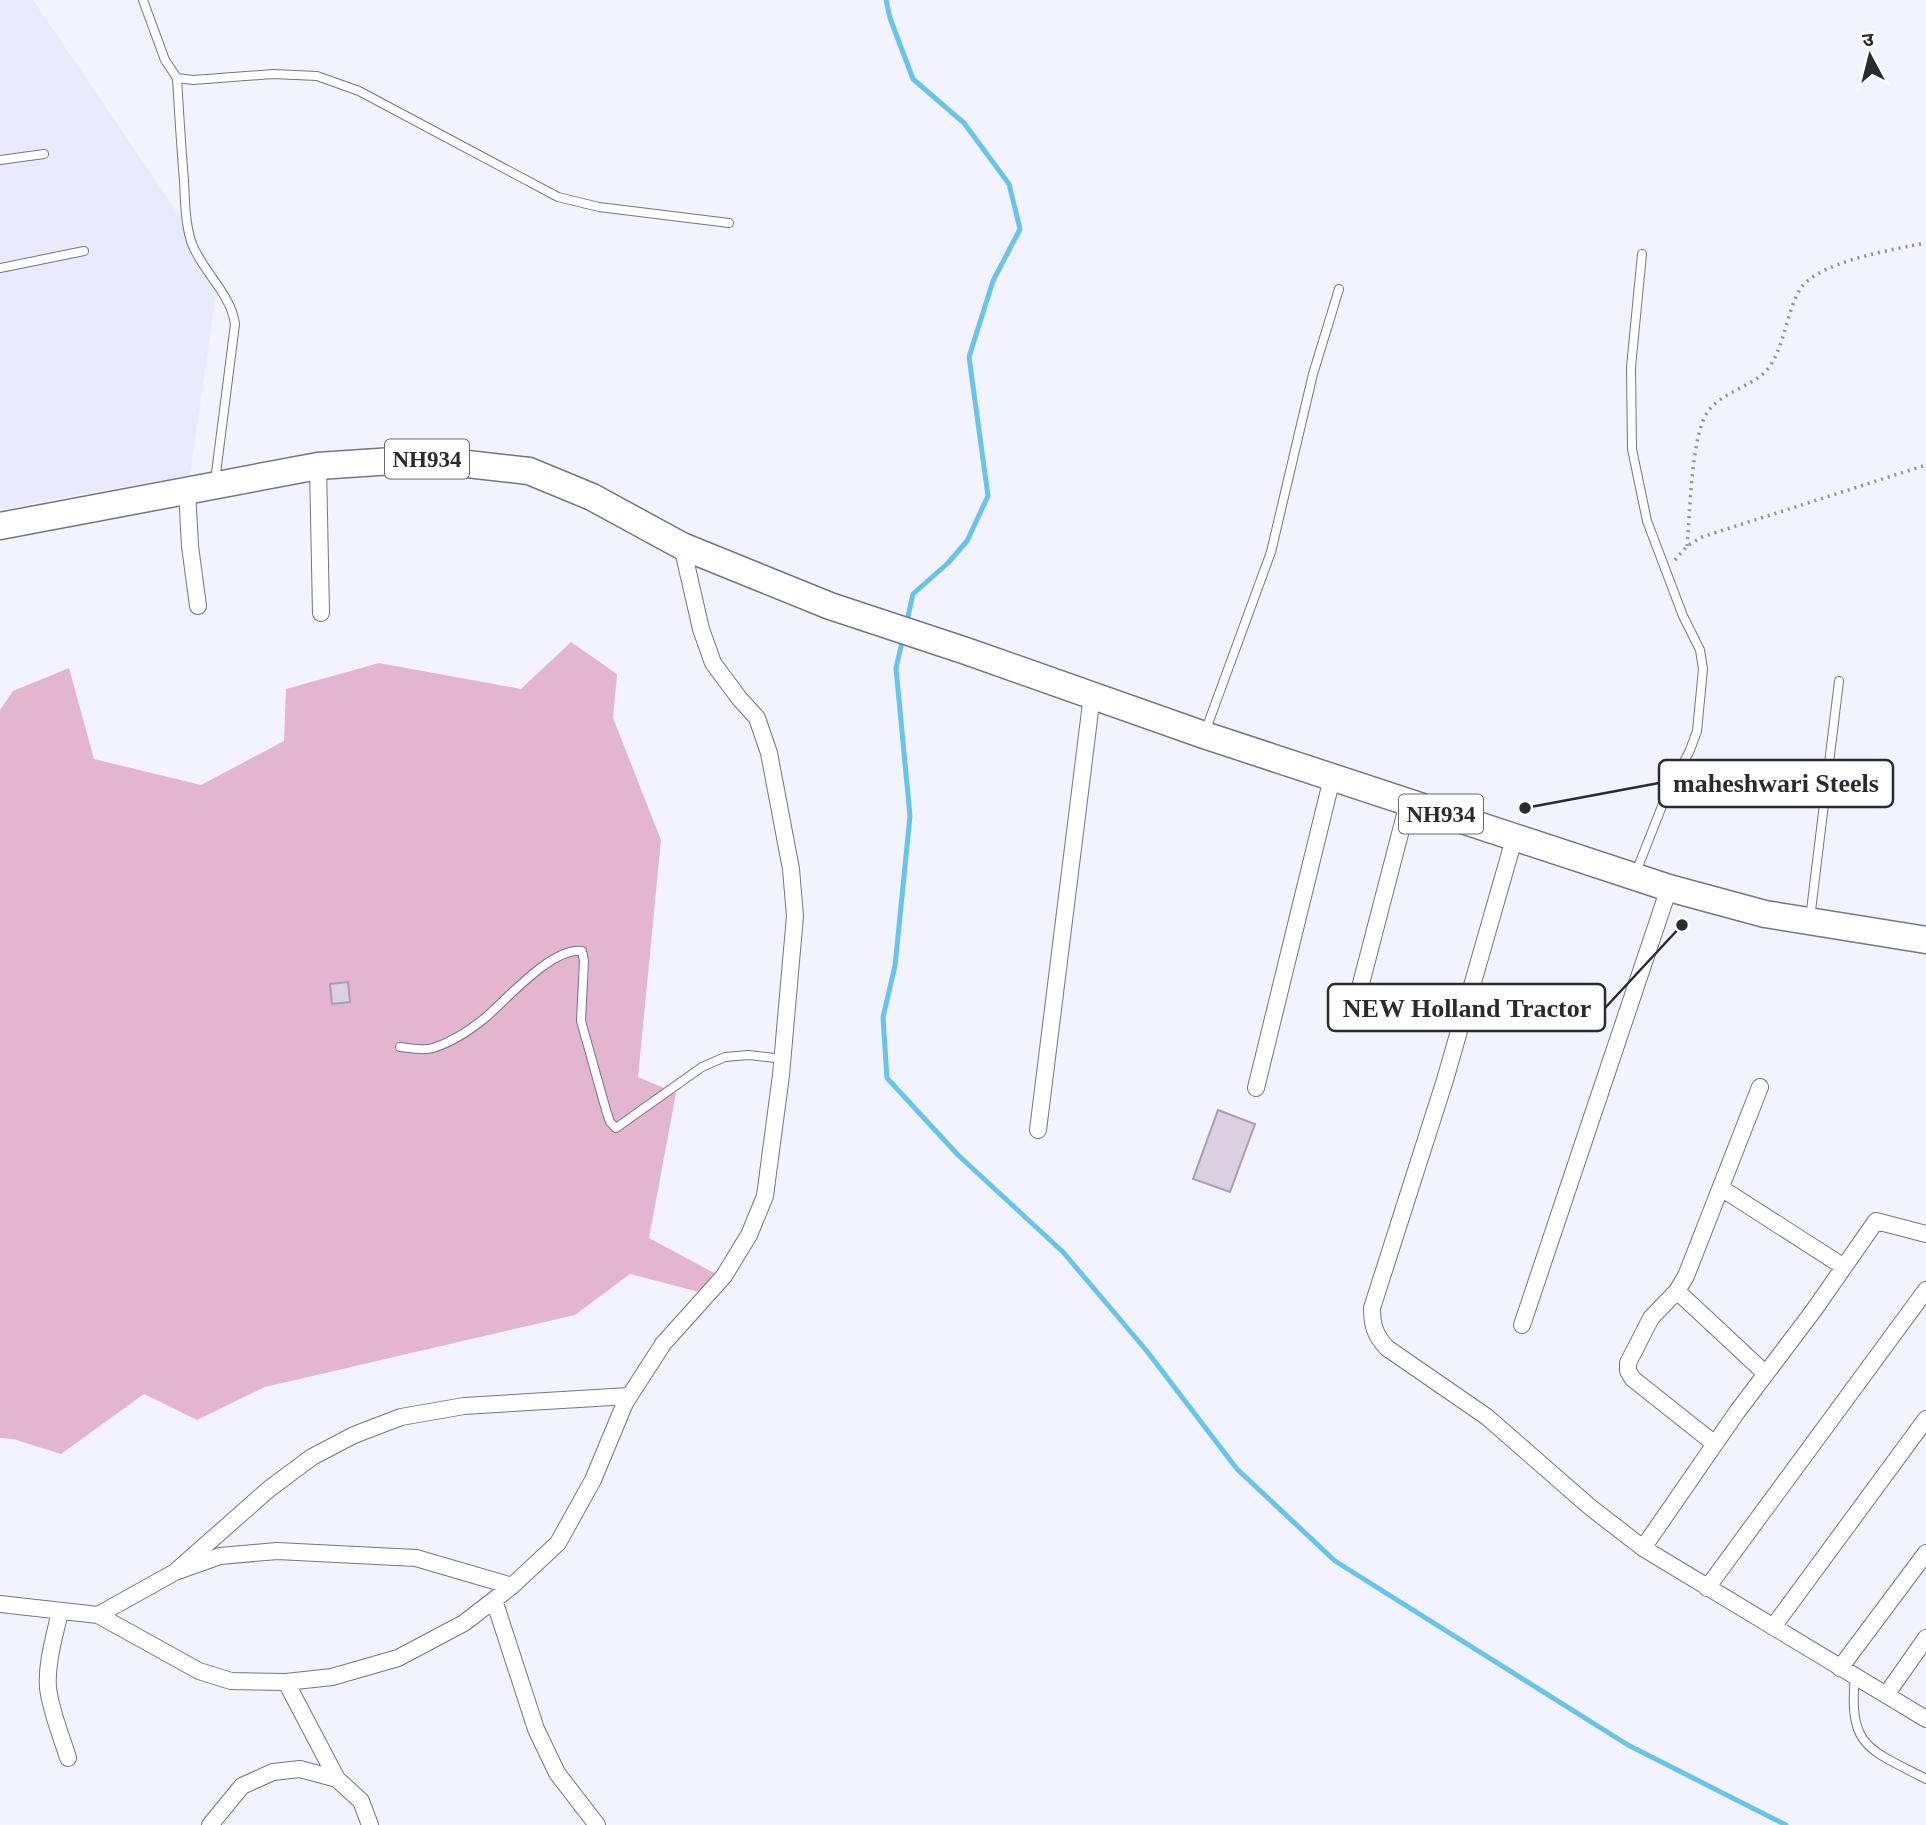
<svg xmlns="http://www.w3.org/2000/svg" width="1926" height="1825" font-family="'Times New Roman','Noto Sans Devanagari',serif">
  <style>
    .built { fill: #eaeaff }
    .green { fill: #e3b5ce }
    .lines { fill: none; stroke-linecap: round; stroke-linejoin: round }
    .stream { stroke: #68c4ea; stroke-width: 5 }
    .building { fill: #dbd0e0; stroke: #a99eae; stroke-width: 2 }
    .service-casing { stroke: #757485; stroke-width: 10 }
    .minor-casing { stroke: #757485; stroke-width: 18 }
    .trunk-casing { stroke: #757485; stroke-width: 29 }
    .path { stroke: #909099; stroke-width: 3.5; stroke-dasharray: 2 5; stroke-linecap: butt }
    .service { stroke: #fff; stroke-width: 8 }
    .minor { stroke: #fff; stroke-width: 16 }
    .trunk { stroke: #fff; stroke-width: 26 }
    .labels { text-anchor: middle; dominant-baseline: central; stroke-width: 7; stroke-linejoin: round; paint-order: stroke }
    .shield { fill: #fff; stroke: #6a6a6f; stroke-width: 2 }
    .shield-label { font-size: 23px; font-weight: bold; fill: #2a2a31 }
    .leader { fill: none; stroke: #2a2a31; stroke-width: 2.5 }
    .callout-dot { fill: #2a2a31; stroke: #fff; stroke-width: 2.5 }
    .callout { fill: #fff; stroke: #2a2a31; stroke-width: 2.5 }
    .callout-label { font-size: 26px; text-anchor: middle; font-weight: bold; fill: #2a2a31 }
  </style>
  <rect width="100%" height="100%" fill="#f3f3ff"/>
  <path class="built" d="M0 0H33L219 274 190 475 0 509Z"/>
  <path class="green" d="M571 642 617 674 613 718 661 840 638 1077 676 1093 649 1238 716 1274 703 1293 630 1274 575 1315 265 1387 197 1420 144 1394 61 1454 13 1439 0 1438V710L13 691 69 668 94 759 201 785 284 741 286 689 379 663 521 689Z"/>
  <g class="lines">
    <path class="stream" d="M886 0 890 18 913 79 964 123 1009 184 1020 229 993 281 969 357 988 496 967 541 948 563 913 594 906 625
      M903 638 896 668 910 816 895 966 883 1017 887 1078 958 1155 1063 1252 1146 1350 1237 1469 1335 1561 1628 1745 1786 1825"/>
  </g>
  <path class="building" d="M348 982 350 1002 332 1004 330 984Z
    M1218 1110 1255 1124 1230 1192 1193 1179Z"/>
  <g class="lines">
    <defs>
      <path id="service" d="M143 0 165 60 177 78 193 80 273 74 317 76 359 91 558 197 599 207 729 223
        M177 78C179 112 181 146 184 180 185 201 185 224 192 244 203 272 231 294 235 324L215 481
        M0 160 44 154
        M0 268 84 251
        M1205 732 1271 552 1313 374 1339 289
        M1636 872 1664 801 1690 750 1697 731 1703 669 1700 650 1683 616 1647 521 1632 449 1631 367 1642 254
        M1810 919 1839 681
        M400 1047C410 1048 423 1051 433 1048 452 1042 469 1031 485 1018 507 999 552 947 582 951L584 961 581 1021 606 1110 610 1122 616 1128 702 1067 725 1057 749 1055 783 1059
        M1855 1676C1848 1748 1869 1749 1926 1779"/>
      <path id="minor" d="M318 466 321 613
        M187 491 190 546 198 606
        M1514 839 1445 1080 1372 1308C1372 1326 1375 1335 1387 1348L1487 1417 1590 1507 1643 1548 1926 1719
        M1351 1022 1408 803
        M1256 1088 1332 778
        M1038 1130 1092 695
        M1721 1188 1844 1267
        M1677 1291 1766 1374
        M1522 1325 1669 888
        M1715 1444 1633 1379 1628 1371V1363L1651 1318 1677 1291 1686 1276 1760 1087
        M1643 1548 1737 1412 1814 1310 1876 1221 1926 1234
        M175 1572 269 1489 312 1457 354 1435 401 1417 464 1406 629 1396
        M1707 1588 1926 1290
        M494 1600 536 1729 557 1773 597 1825
        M0 1604 98 1615 199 1671 231 1681 286 1682 332 1677 398 1658 464 1623 512 1586 558 1543 593 1480 625 1403 663 1344 724 1276 749 1235 765 1196 781 1075 795 916 791 869 769 753 757 718 739 698 713 663 701 629 682 546
        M60 1611C55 1635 46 1663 48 1688 51 1712 61 1735 68 1758
        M98 1615 175 1572 220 1556 277 1551 416 1558 512 1586
        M1773 1627 1926 1419
        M1840 1668 1926 1553
        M286 1682 337 1779
        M1886 1695 1926 1638
        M210 1825 242 1786 273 1772 300 1769 337 1779 361 1801 370 1825"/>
      <path id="trunk" d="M0 526 318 466 423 459 529 471 592 497 682 546 830 606 966 651 1204 735 1669 888 1765 914 1926 940"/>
    </defs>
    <use href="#service" class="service-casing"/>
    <use href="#minor" class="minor-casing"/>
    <use href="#trunk" class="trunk-casing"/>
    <path class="path" d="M1687 546C1690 515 1691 432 1709 410 1725 390 1756 386 1770 366 1785 343 1786 315 1799 291 1814 262 1895 249 1926 243
      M1675 560 1687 546 1702 537 1926 465"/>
    <use href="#service" class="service"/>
    <use href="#minor" class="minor"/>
    <use href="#trunk" class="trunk"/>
  </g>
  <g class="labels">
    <g class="shield">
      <rect x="385" y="439.5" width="84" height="39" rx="5"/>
      <rect x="1399" y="794.5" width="84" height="39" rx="5"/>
    </g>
    <g class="shield-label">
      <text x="427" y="459">NH934</text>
      <text x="1441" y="814">NH934</text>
    </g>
  </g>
  <path class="leader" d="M1525 808L1659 783M1682 925L1605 1008"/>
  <g class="callout-dot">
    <circle cx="1525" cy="808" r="7"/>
    <circle cx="1682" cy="925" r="7"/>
  </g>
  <g class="callout">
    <rect x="1659" y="760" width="234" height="47" rx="7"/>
    <rect x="1328" y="984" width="277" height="47" rx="7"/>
  </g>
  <g class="callout-label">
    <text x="1776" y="792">maheshwari Steels</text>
    <text x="1467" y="1017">NEW Holland Tractor</text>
  </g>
  <g transform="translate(1870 56) rotate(353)" stroke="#ffffff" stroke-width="5" paint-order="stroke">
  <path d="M0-5L12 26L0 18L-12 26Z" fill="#2a2a31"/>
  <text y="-10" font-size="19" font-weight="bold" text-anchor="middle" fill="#2a2a31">उ</text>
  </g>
</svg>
